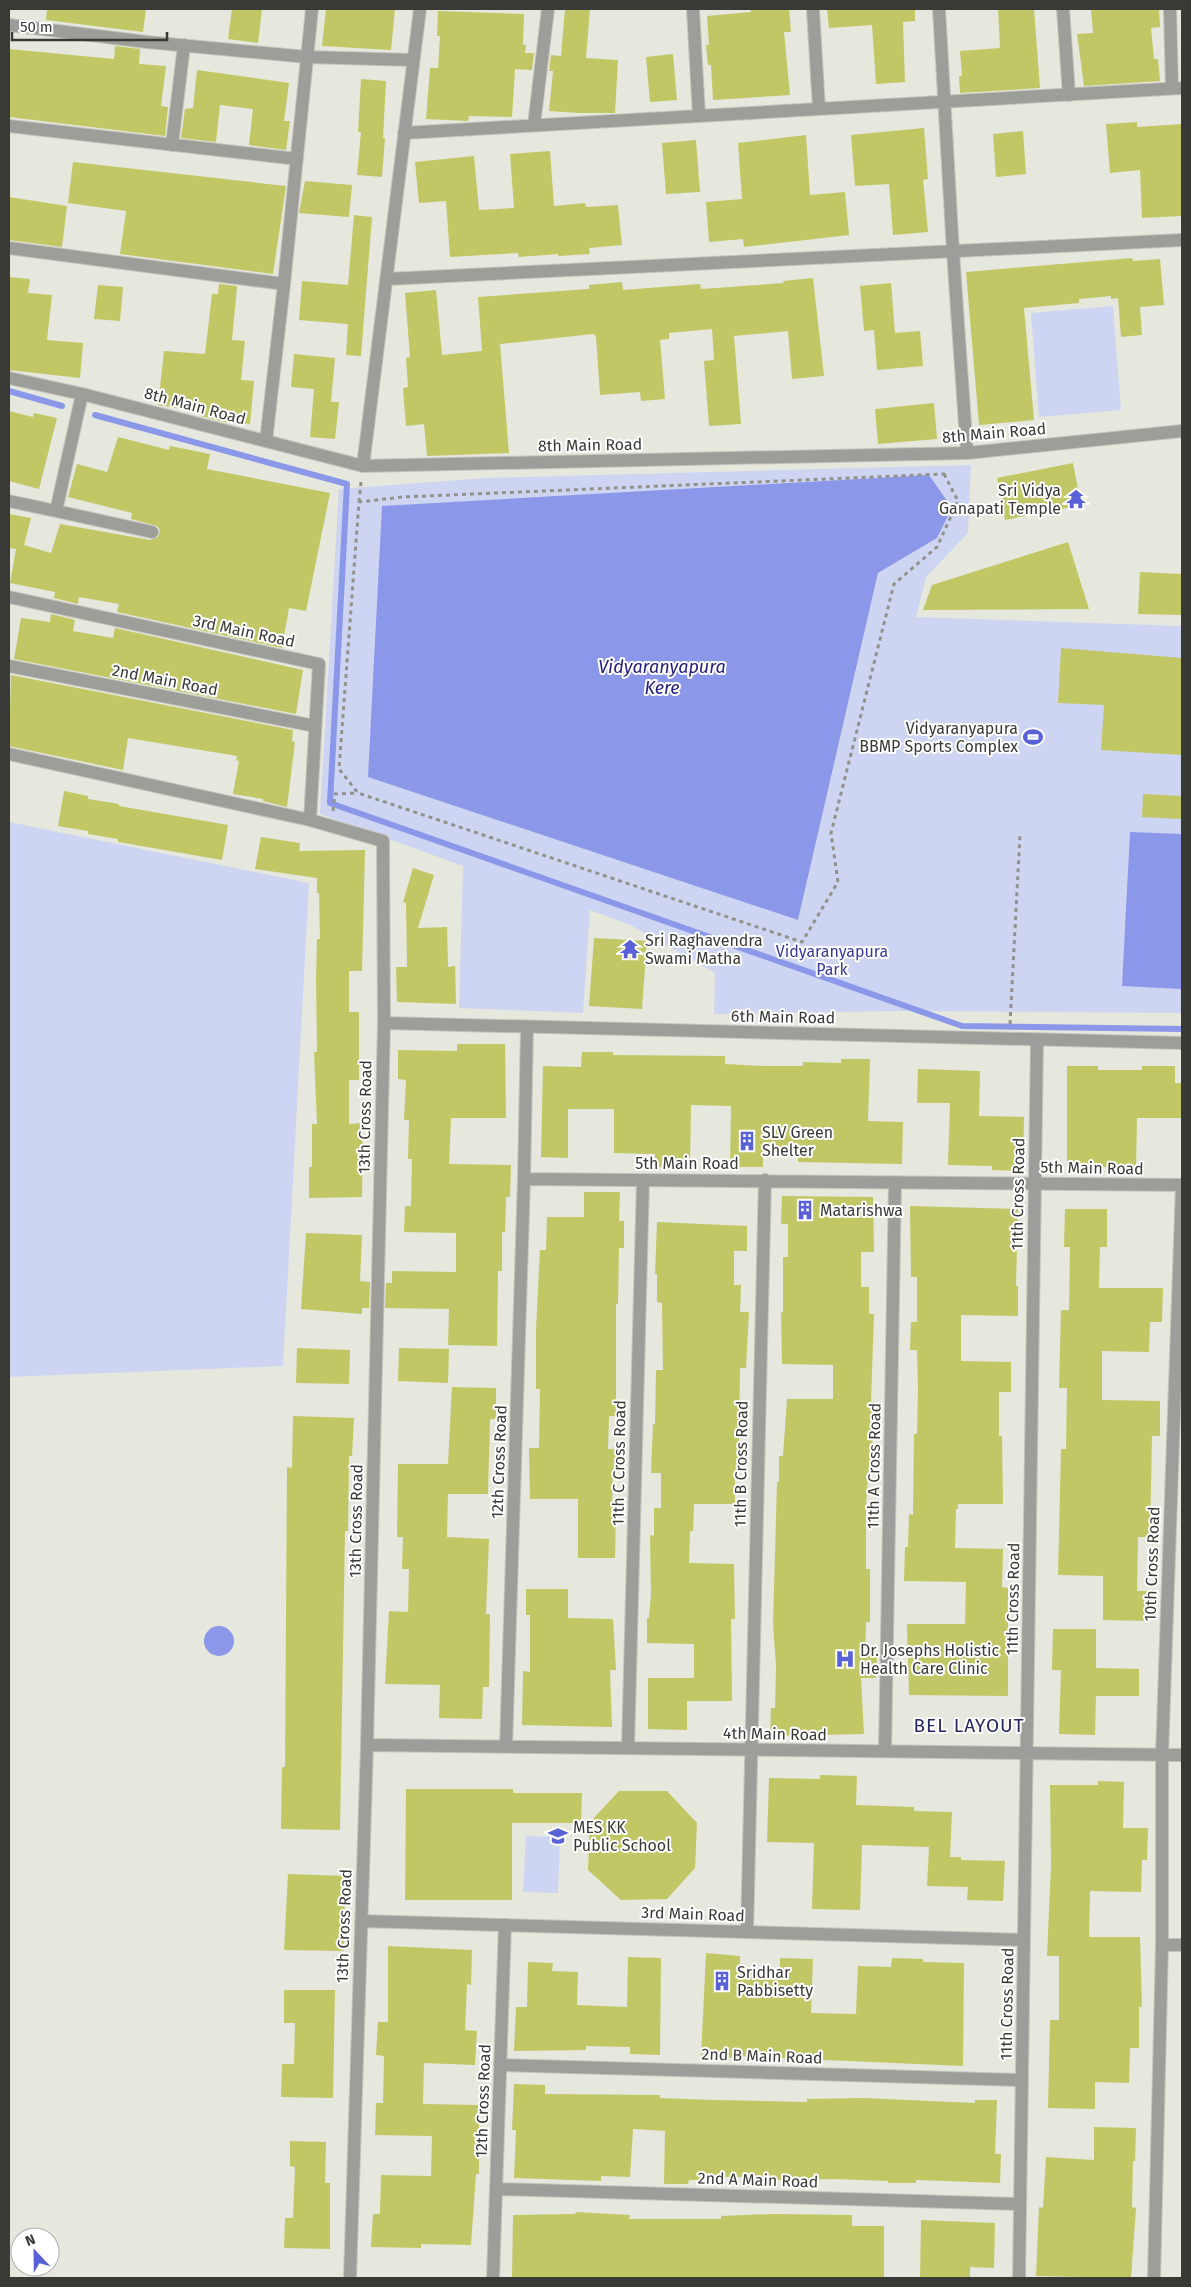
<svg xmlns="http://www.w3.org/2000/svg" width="1191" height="2287" font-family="'Fira Sans',sans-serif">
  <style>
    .green { fill: #ced5f3; fill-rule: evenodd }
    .water { fill: #8b98ea }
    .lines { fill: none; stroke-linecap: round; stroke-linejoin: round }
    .stream { stroke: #8b98ea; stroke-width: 6 }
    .building { fill: #c2c766 }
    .minor-casing { stroke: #c3c4bb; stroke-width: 14 }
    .path { stroke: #92928b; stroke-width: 3; stroke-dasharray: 4 4; stroke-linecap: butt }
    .minor { stroke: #9d9d99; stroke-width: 12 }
    .labels { text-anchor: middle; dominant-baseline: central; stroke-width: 4; stroke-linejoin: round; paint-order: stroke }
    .street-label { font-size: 16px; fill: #393935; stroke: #fff }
    .poi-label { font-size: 16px; fill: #393935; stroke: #fff; text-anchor: start }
    .park-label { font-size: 16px; fill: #373a98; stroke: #fff }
    .water-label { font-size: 18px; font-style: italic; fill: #24207d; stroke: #fff }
    .quarter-label { font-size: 19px; letter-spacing: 1px; fill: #252962; stroke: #fff }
  </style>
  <rect width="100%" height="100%" fill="#e6e7dd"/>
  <path class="green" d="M1113 306 1121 410 1039 417 1031 313Z
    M971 465 968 533 926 577 916 617 1182 626V1013L899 1011 714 1014 715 973 630 925 590 910 583 1013 459 1008 463 866 320 814 339 489 485 478ZM382 506 952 508 937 538 878 573 798 920Z
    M9 822 309 883 283 1366 9 1377Z
    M526 1836 560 1837 558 1893 523 1892Z"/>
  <path class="water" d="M929 475 952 508 937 538 878 573 798 920 368 777 382 506Z
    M1130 832 1182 834V989L1122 986Z
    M204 1641a15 15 0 1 1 30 0a15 15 0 1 1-30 0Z"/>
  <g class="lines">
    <path class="stream" d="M9 391 62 406
      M95 415 347 484 330 803 962 1026 1182 1029"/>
  </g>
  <path class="building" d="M47 9H146L143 32 46 20Z
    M232 9H262L258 43 228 39Z
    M326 9H395L391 50 322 46Z
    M565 9H590L586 58 618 60 615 113H579L549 111 553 71H549L551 55 561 56Z
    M789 9 791 32H784L790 95 713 100 711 65H708L706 45H709L707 16 751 12V10Z
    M827 9H915V21L903 22 905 82 876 84 872 25 829 28Z
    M998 9H1034L1040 88 960 93 959 76H962L960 51 1000 48Z
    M1091 9H1159L1160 27 1151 28 1154 59H1158L1160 81 1084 86 1077 34 1093 33Z
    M438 11 524 14 523 45H526L525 53H534L532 70 515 69 512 117 469 116 468 121 426 119 430 68H438L440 36H437Z
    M115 46 140 49 139 64 166 66 161 106 168 107 165 136 9 117V49L114 59Z
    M673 54 677 100 650 102 646 57Z
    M197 70 289 83 284 121H290L286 150 249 145 253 109 220 105 216 142 181 138 185 109 193 108Z
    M361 79 386 81 383 138H385L382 177 357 175 361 132H358Z
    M1137 122V127L1182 124V216L1142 218 1140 170 1110 173 1106 124Z
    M924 128 928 179 923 180 928 232 893 235 889 184 855 186 851 135Z
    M1023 131 1026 174 996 177 993 134Z
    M806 135 810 195 845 192 849 235 744 247 743 239 709 242 706 202 742 199 738 143Z
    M696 140 700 192 666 194 662 143Z
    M550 151 554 206 585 203 586 207 618 205 622 245 589 248 590 254 558 256V254L519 257 518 253 450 257 446 201 419 203 415 162 474 156 479 210 514 208 510 154Z
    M73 162 286 186 273 274 120 254 126 211 68 203Z
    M305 181 352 185 349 217 299 213Z
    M9 197 67 206 62 247 9 240Z
    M354 215 372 217 361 356 346 355 348 324 299 320 302 281 348 285Z
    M1132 258 1133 261 1160 259 1164 305 1140 307 1142 335 1121 337 1118 298 1111 299V296L1079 299V303L1024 308 1034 420 979 425 966 272Z
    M9 277 30 279 28 293 52 295 47 340 83 343 80 378 9 370Z
    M813 278 824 376 792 379 788 331 734 336 741 424 709 426 704 361 714 360 712 329 669 333V339L660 340 665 399 641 401 640 392 600 395 596 336 593 334 500 344 509 453 427 456 424 424 406 426 403 388 408 387 406 358 410 357 405 293 436 290 442 355 482 351 478 297 589 289V285L622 282 623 290 700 284 701 289 784 283 783 281Z
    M891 283 895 333 920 331 923 366 877 370 874 330 864 331 860 286Z
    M219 284 237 286 232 340 245 341 241 380 254 381 250 424 224 422 201 416V412L158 405 164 351 205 354 212 294H218Z
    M98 285 123 287 120 321 94 319Z
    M294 354 335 358 331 402H339L335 439 310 437 314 389 291 387Z
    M934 403 937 439 878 444 875 409Z
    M9 411 33 417 34 413 57 418 39 489 9 481Z
    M118 437 169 450 170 446 210 454 207 469 330 493 306 611 289 608 282 648 117 612 119 604 79 597 78 604 54 598 55 592 10 583 16 549 9 548V514L31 518 24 545 51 553 60 524 150 540 158 537 160 530 157 526 131 519 132 513 68 497 77 464 107 472Z
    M1073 463 1081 505 1005 520 997 478Z
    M1068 542 1089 609 923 610 932 585Z
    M1140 572 1182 574V615L1138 614Z
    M51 614 75 620 73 631 113 638 115 628 303 670 296 714 14 659 21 618 50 622Z
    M1061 648 1182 658V755L1101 750 1104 705 1058 703Z
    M11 675 293 730 292 741 295 742 287 807 263 801V799L233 794 239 761 236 760 237 756 128 738 123 770 9 746Z
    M64 791 88 796V799L119 804V806L228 825 222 860 118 842V839L88 834V831L58 826Z
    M1143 794 1182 796V819L1142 817Z
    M261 837 300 843 299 851 365 850 362 971H349V1012H359V1080H349V1124L363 1123 362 1197 309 1198V1167H312V1124H317L314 1052H317L316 977 317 939H320L319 893H317V878L255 869Z
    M413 868 434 875 418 928 447 927 448 967 455 966 456 1004 397 1002 396 967H407L406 903 403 902Z
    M594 938 647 941 642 1009 589 1006Z
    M457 1044H505L506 1118H451L449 1164 511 1165 510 1197H506L505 1232H502V1271H498L497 1346 448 1345 449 1309 385 1308 386 1283H392V1271L456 1272V1233L404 1232 405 1206H411L412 1159H408L409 1120H404L406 1080 398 1079V1050L457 1051Z
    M582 1052H613V1055L725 1056V1064L762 1066H803V1062L841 1063V1059H870L868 1121 903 1122 902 1164 798 1162V1155H763V1167H730L731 1106 691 1105 690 1167H654L655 1154 614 1153V1109H568V1158L541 1157 543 1066 581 1067Z
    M1067 1066H1098V1070H1142V1066H1175V1083H1182V1118H1137L1136 1168 1067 1166Z
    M918 1069 980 1071 979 1116 1024 1117 1023 1171 992 1170V1166L948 1165 950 1103H917Z
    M584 1192H620L619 1221H624V1248H619L618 1304H616V1416H609L608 1449H616V1470H613L612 1506H616L615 1558H578V1499H530L529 1448H539L540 1389H536V1330L540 1250H546L547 1217H584Z
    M782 1196 873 1197 874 1252H861V1287H869V1314H874L871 1402H875V1424H873L872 1452H870L866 1505V1569H870V1622H866L865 1654 877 1655 876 1678H861L864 1734 770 1736 771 1708H775L776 1666 773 1624 777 1482H779V1456H783L787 1399H833V1365L782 1364 781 1312H783V1257H788V1224H781Z
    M910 1206 1018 1209 1016 1286H1018V1316L961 1315V1361L1011 1362V1392H999V1436H1002L1003 1504H958V1509H956L955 1548 1003 1549 1002 1587 1008 1588V1696L909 1695 907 1624H965L966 1582 904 1581 905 1547H908L909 1514 913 1515 914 1434H917L918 1389 917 1350H910L911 1322H917V1277H911Z
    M1065 1209H1107V1247H1100L1099 1288H1163L1162 1322H1150L1149 1352 1102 1351V1400L1160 1401V1436H1152L1150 1537H1138L1137 1591H1148V1621L1103 1620V1576L1058 1575 1061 1449H1066L1067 1388H1059L1061 1310H1069L1070 1247H1064Z
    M657 1222 747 1226V1251H734V1285H741L740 1312H749L746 1368H740L739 1448 738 1475H735V1504H694L693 1531H690L689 1563 734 1564 735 1619H731L732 1701H687V1730L648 1729V1678H694V1644L647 1643V1618H649L651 1594 650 1535 654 1536V1508H661V1473H651L653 1424H655L656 1370H663L662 1303 657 1302V1274H655Z
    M306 1233 362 1235 360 1281 370 1282 369 1308H362V1314L301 1309Z
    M297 1348 350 1350 349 1384 296 1383Z
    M399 1348 449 1349 448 1383 398 1381Z
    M452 1387 496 1388V1419H490L488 1494H448L447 1537 489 1539 486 1614H490L489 1687H483L482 1719 439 1718 440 1685 385 1684 389 1611 408 1612 409 1569H402L403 1537H397L398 1464H448Z
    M293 1416 354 1418 352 1456H349L348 1531H345L340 1830 281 1829 282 1767H285L287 1467 292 1468Z
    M526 1589H568V1618L613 1619 616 1670H610L612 1727 522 1725 523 1671 530 1672V1615H526Z
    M1053 1629H1096V1668L1139 1669V1696H1096L1095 1735 1059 1734 1061 1670H1052Z
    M820 1775 857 1776 856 1805 914 1807V1811L952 1812 950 1857H961V1860L1005 1861 1003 1901 967 1900 968 1887 927 1886 929 1847 862 1845 860 1910 812 1909 814 1843 767 1842 769 1778 820 1779Z
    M1098 1781 1124 1782 1123 1828H1148L1147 1860H1142L1141 1892 1090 1891 1089 1937H1140L1142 2007H1139V2048H1130L1129 2083 1095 2082V2109L1048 2108 1050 2020H1059V1956H1047L1051 1866 1050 1785H1098Z
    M406 1789H513V1793H582L581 1823H512V1900H405Z
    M619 1791H667L697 1823 695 1868 667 1899 621 1900 588 1870 590 1822Z
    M288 1874 345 1876 344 1951 284 1950Z
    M388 1946 472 1950 471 1985 467 1984 465 2030 477 2031 475 2065 424 2063 423 2104 479 2105V2174H476L471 2245 421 2244V2248L371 2247 373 2214H380L381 2175 431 2176 432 2136 375 2135 376 2103H383L384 2056 376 2055 378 2022H388Z
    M706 1953 740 1956V1968L780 1969V1958L813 1959 811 2013 856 2014 858 1966 891 1967 892 1958 923 1959V1962L964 1963 963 2066 736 2056V2058L701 2057Z
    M628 1957 661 1958 660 2055 630 2054V2047L586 2046V2050L514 2051 516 2007H527L528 1962 553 1963 552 1971 578 1972 577 2005 627 2007Z
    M284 1990H335L333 2098 281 2097 282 2064H294L295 2023H284Z
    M514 2084 545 2085V2094L660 2095V2098L713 2100 807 2102V2099L863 2098 975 2103V2100H997L995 2154H1001L1000 2183 916 2180V2183H888V2181L835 2179 776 2180V2177H715V2180H689L688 2184H664L665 2131 633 2129 630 2177 601 2176V2181L514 2178 516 2130H512Z
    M1094 2127 1136 2128 1135 2161H1133L1132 2207 1136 2208 1131 2278 1036 2276 1039 2207 1043 2208 1046 2157 1094 2160Z
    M290 2141 326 2142 325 2183H330V2249L284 2248 285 2218H293L295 2167 290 2166Z
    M576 2212 630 2215 629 2219H721V2216L773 2214 852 2215V2226H884V2278H512L513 2215 575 2214Z
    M921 2220 995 2223 994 2268 970 2267V2278H920Z"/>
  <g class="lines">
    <defs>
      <path id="minor" d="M693 9 699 116
        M813 9 819 109
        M939 9 953 252 967 453
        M1063 9 1069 95
        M1170 9 1172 88
        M9 25 147 42 307 57 413 60
        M534 125 548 9
        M9 126 297 159
        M404 133 1182 88
        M172 145 184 45
        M9 248 284 284 266 441
        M387 279 1182 240
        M284 284 312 9
        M9 378 82 394 363 466 967 453 1182 431
        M363 466 420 9
        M9 501 56 511 82 394
        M56 511 152 532
        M9 597 319 664 310 820
        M9 666 315 726
        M9 754 310 820 383 841 384 1023 367 1745 350 2278
        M384 1023 1182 1043
        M527 1027 524 1179 1182 1185
        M367 1745 1182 1755
        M506 1746 524 1179
        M628 1748 643 1180
        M885 1751 895 1182
        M361 1921 1024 1940
        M747 1932 765 1180
        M1162 1945H1182
        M500 2065 1022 2080
        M496 2189 1020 2204
        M493 2278 505 1925
        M1019 2278 1037 1040
        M1154 2278 1162 1945V1755L1182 1185"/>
    </defs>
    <use href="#minor" class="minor-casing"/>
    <path class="path" d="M944 474 958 501 937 547 894 584 831 833 838 882 802 942 358 793 339 769 359 502 402 497Z
      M359 502 361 482
      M333 811 335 794 358 793
      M1010 1024 1020 835"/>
    <use href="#minor" class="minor"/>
  </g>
  <defs>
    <symbol id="temple-bare" viewBox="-9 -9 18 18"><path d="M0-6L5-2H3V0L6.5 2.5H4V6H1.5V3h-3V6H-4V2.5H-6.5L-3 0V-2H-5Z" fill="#5961d8" stroke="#fff" stroke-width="2.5" paint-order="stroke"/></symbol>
    <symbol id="stadium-bare" viewBox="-9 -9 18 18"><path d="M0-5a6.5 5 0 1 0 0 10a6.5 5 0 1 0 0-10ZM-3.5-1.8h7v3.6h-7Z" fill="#5961d8" stroke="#fff" stroke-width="2.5" paint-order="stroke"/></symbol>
    <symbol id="building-bare" viewBox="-9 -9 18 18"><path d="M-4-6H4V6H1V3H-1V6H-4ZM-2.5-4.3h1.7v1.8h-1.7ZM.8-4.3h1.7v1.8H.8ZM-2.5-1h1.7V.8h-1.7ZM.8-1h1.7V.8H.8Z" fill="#5961d8" stroke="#fff" stroke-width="2.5" paint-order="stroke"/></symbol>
    <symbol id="hospital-bare" viewBox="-9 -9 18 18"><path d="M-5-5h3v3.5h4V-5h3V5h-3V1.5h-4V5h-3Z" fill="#5961d8" stroke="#fff" stroke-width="2.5" paint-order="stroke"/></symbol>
    <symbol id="school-bare" viewBox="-9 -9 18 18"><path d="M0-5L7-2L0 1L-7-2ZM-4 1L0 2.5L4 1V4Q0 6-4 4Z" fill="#5961d8" stroke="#fff" stroke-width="2.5" paint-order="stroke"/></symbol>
  </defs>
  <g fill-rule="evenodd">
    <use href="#temple-bare" x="1062" y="485" width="28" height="28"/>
    <use href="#stadium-bare" x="1019" y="723" width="28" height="28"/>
    <use href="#temple-bare" x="616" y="935" width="28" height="28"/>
    <use href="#building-bare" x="733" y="1127" width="28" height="28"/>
    <use href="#building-bare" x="791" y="1196" width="28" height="28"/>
    <use href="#hospital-bare" x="831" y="1645" width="28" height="28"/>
    <use href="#school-bare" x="544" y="1822" width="28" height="28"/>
    <use href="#building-bare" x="708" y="1967" width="28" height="28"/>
  </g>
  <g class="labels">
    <g class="street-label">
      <text transform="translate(195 406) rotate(15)">8th Main Road</text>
      <text transform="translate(994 433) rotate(-5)">8th Main Road</text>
      <text transform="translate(590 445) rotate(-1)">8th Main Road</text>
      <text transform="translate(244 631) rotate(12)">3rd Main Road</text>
      <text transform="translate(165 680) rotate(11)">2nd Main Road</text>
      <text transform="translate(783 1017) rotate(1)">6th Main Road</text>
      <text transform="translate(365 1117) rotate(-89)">13th Cross Road</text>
      <text x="687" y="1163">5th Main Road</text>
      <text transform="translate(1092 1168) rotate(1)">5th Main Road</text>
      <text transform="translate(1018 1194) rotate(-89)">11th Cross Road</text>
      <text transform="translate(499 1462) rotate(-88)">12th Cross Road</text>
      <text transform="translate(619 1463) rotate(-89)">11th C Cross Road</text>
      <text transform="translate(741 1464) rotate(-89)">11th B Cross Road</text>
      <text transform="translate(874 1466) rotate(-89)">11th A Cross Road</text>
      <text transform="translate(356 1521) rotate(-89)">13th Cross Road</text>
      <text transform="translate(1152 1564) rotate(-88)">10th Cross Road</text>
      <text transform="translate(1013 1599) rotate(-89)">11th Cross Road</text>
      <text transform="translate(775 1734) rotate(1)">4th Main Road</text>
      <text transform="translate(693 1914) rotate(2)">3rd Main Road</text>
      <text transform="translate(344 1926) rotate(-88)">13th Cross Road</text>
      <text transform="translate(1007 2004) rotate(-89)">11th Cross Road</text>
      <text transform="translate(762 2056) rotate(2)">2nd B Main Road</text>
      <text transform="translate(483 2101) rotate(-88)">12th Cross Road</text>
      <text transform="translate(758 2180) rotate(2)">2nd A Main Road</text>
    </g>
    <g class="poi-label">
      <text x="1061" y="490" text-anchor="end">Sri Vidya<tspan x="1061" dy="18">Ganapati Temple</tspan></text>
      <text x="1018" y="728" text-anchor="end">Vidyaranyapura<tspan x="1018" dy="18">BBMP Sports Complex</tspan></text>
      <text x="645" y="940">Sri Raghavendra<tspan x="645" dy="18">Swami Matha</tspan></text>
      <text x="762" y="1132">SLV Green<tspan x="762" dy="18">Shelter</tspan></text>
      <text x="820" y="1210">Matarishwa</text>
      <text x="860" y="1650">Dr. Josephs Holistic<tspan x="860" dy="18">Health Care Clinic</tspan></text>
      <text x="573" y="1827">MES KK<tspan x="573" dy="18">Public School</tspan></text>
      <text x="737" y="1972">Sridhar<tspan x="737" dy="18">Pabbisetty</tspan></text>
    </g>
    <g class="park-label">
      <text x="832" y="951">Vidyaranyapura<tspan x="832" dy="18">Park</tspan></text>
    </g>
    <g class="water-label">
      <text x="662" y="667">Vidyaranyapura<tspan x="662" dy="21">Kere</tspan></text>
    </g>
    <g class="quarter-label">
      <text x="969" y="1725">BEL LAYOUT</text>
    </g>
  </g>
  <rect width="1191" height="2287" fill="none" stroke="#393935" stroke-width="20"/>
  <g transform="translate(35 2252) rotate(338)"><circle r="24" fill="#ffffff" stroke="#b0b0ae"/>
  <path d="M0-4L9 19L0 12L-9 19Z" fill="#5961d8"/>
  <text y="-8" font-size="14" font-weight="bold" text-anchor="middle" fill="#393935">N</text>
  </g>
  <path d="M12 32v8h155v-8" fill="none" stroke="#393935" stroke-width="2.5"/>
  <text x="20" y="32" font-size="15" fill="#393935" stroke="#ffffff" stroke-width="4" paint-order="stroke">50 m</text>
</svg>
